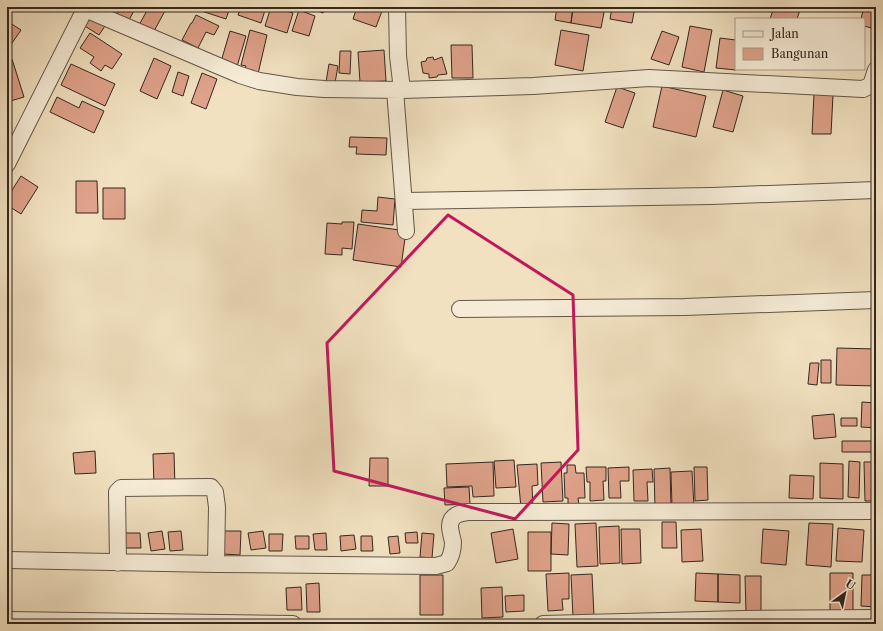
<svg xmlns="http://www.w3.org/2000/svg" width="883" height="631" font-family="'Libre Caslon Text',serif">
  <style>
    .building { fill: #dfa28a; stroke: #332721 }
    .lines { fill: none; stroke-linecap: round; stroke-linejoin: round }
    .minor-casing { stroke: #625649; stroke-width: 18 }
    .minor { stroke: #f6ecd6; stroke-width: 16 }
    .marked { fill: none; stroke: #c2185b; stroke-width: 3; stroke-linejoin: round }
  </style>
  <rect width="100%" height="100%" fill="#f1e1c0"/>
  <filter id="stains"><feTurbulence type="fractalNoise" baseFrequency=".005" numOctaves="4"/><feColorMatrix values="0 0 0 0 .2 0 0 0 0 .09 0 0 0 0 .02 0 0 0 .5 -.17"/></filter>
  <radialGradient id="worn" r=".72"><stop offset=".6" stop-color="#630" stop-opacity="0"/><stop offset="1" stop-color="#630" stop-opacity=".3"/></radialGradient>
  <path class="building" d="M93 7H113L108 17Z
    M117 7H136L129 20 117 14 120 9Z
    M149 7H162L166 9 153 33 139 25Z
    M189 7H230L226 19Z
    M241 7H266L261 23 238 15Z
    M271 7H274L293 13 287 33 265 26Z
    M307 7H326L323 13Z
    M357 7H371L382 11 376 27 353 19Z
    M557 7H573L571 23 555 20Z
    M573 7H605L601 28 571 23Z
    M612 7H635L632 23 610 19Z
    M708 7H722L721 11Z
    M774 7H801L797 19H770Z
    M864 7H876L875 29 864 26V19H861Z
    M299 10 315 16 309 36 292 31Z
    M87 14 105 26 99 35 80 23Z
    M196 15 219 26 214 35 206 32 198 48 182 40 191 23H192Z
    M7 21 21 30 8 49H7Z
    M690 26 712 30 704 72 682 67Z
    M250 30 267 35 258 74 244 71 246 66 241 65Z
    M561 30 589 35 583 71 555 65Z
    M230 31 246 36 236 70 220 65Z
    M662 31 679 37 669 65 651 59Z
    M90 33 122 54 112 69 105 65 101 71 90 63 94 57 80 48Z
    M720 38 736 40V70L716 68Z
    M451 45H472L473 78H452Z
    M384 50 386 81 360 82 358 52Z
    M340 51H351L350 74 339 73Z
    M433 57 434 60 442 57 447 74 438 75 437 77 429 78V74L423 73 421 62 426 61 427 58Z
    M154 58 171 66 157 99 140 91Z
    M12 59 24 97 7 102V61Z
    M71 64 115 84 105 106 61 85Z
    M329 64 338 66 335 83 326 82Z
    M178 72 189 76 183 96 172 92Z
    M202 73 217 79 206 109 191 103Z
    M662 86 706 96 696 137 653 127Z
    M617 87 635 93 623 128 605 122Z
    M723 90 743 96 733 132 713 127Z
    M814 94 833 95 831 134H812Z
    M57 97 79 108 82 101 104 111 94 133 50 112Z
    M876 110V134L873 133Z
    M350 137 387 138 386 155 356 154 357 147H349Z
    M21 176 38 187 21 214 7 205V198Z
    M76 181H97L98 213H76Z
    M103 188H125V219H103Z
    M378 197 395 199 393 225 361 222 362 210 377 211Z
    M342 222H354L352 249 342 248V255L325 254 327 223 342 224Z
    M358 224 406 231 401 267 353 260Z
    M837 348 876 349V386L836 385Z
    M821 360H831V383H821Z
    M810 363H819L817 385 808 384Z
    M862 402 876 403V428L861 427Z
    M834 414 836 437 814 439 812 416Z
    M841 418H857V426H841Z
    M842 441H876V452H842Z
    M95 451 96 473 75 474 73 453Z
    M174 453 175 487H154L153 454Z
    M370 458H388V486H369Z
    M514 460 516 487 496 488 494 461Z
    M849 461 860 462 859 498 848 497Z
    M493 462 494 496 473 497 472 486 447 487 446 464Z
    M561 462 563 501 543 502 541 463Z
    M864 462H876V501H865Z
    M820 463 843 464V499L820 498Z
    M537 464 538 485 532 486 533 508H521L517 465Z
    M567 465H575L576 473H584L585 498H578L579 505H568V498H565L564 473H567Z
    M586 467H606V481H603L604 500 590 501V482H587Z
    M629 467V481H620L621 498H609L608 468Z
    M694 467H707L708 500 695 501Z
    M670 468 671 508H655L654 469Z
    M652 469 653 482H647L648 501H634L633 470Z
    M692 471 694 507H672L671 472Z
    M790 475 814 476 813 499 789 498Z
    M469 487 470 504 445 505 444 488Z
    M662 522H676L677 548H662Z
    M552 523 569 524 568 555 551 554Z
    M596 523 598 566 577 567 575 524Z
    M809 523 833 524 831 567 806 565Z
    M619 526 620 563 600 564 599 527Z
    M838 528 864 530 862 562 836 561Z
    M513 529 518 559 496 563 491 533Z
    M621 529H640L641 563 622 564Z
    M701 529 703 561 682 562 681 530Z
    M763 529 789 531 786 565 761 563Z
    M162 531 165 549 151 551 148 533Z
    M181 531 183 550 170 551 168 532Z
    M223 531H241L240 555 223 554Z
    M263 531 266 548 251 550 248 533Z
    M417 532 418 543H406L405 533Z
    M528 532H551V571H528Z
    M122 533H140L141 548H122Z
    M326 533 327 550H315L313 534Z
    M422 533 434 534 432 558 420 557Z
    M269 534H283L282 551H269Z
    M354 535 356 549 341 551 340 536Z
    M295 536H309V549H296Z
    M361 536H372L373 551H361Z
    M398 536 400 553 390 554 388 537Z
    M569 573V599H562L563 610 548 611 546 574Z
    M696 573 718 574V602L695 601Z
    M830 573H853V611H830Z
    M592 574 594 616 573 617 571 575Z
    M718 574 740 575V603L718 602Z
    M420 575H443V615H420Z
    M862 575H876V607L861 606Z
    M745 576H761V612H746Z
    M319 583 320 612H307L306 584Z
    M301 587 302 610H287L286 588Z
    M502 587 503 617 482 618 481 588Z
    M524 595V611L506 612 505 596Z"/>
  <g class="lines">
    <defs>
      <path id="minor" d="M397 7 398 56 402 90
        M85 9 214 64 240 75 259 81 297 87 324 89 402 90 533 86 649 78 863 89 871 85 876 70
        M395 90 406 231
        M7 164 86 7
        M404 201 712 196 876 190
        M460 309 685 307 876 300
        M7 560 216 564 436 566 447 563C451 557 453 550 453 542 452 537 450 531 450 526 450 515 460 513 468 512L876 511
        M118 563 117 492 121 488 208 487H211L215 492 217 507 216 564
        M7 620 293 624
        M543 624 744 619 876 618"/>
    </defs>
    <use href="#minor" class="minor-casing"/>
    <use href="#minor" class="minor"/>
  </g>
  <path class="marked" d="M448 215 573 295 578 450 515 519 334 471 327 343Z"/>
  <rect width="883" height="631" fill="none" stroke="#f1e1c0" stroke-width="24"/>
  <rect x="8" y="8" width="867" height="615" fill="none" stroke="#332721" stroke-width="2"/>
  <rect x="12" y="12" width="859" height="607" fill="none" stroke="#332721"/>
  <rect x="735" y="18" width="130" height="52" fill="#f6ecd6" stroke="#a89d8e"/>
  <rect x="743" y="31" width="20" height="6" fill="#f6ecd6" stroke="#a89d8e"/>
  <text x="771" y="38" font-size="12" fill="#332721">Jalan</text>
  <rect x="743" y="48" width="20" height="12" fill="#dfa28a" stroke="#a89d8e"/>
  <text x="771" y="58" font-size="12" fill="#332721">Bangunan</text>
  <g transform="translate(845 593) rotate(33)" stroke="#f6ecd6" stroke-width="3" paint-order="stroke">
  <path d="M0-3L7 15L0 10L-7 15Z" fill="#332721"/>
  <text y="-6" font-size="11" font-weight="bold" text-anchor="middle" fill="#332721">U</text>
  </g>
  <rect width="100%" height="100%" filter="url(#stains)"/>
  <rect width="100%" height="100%" fill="url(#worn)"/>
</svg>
